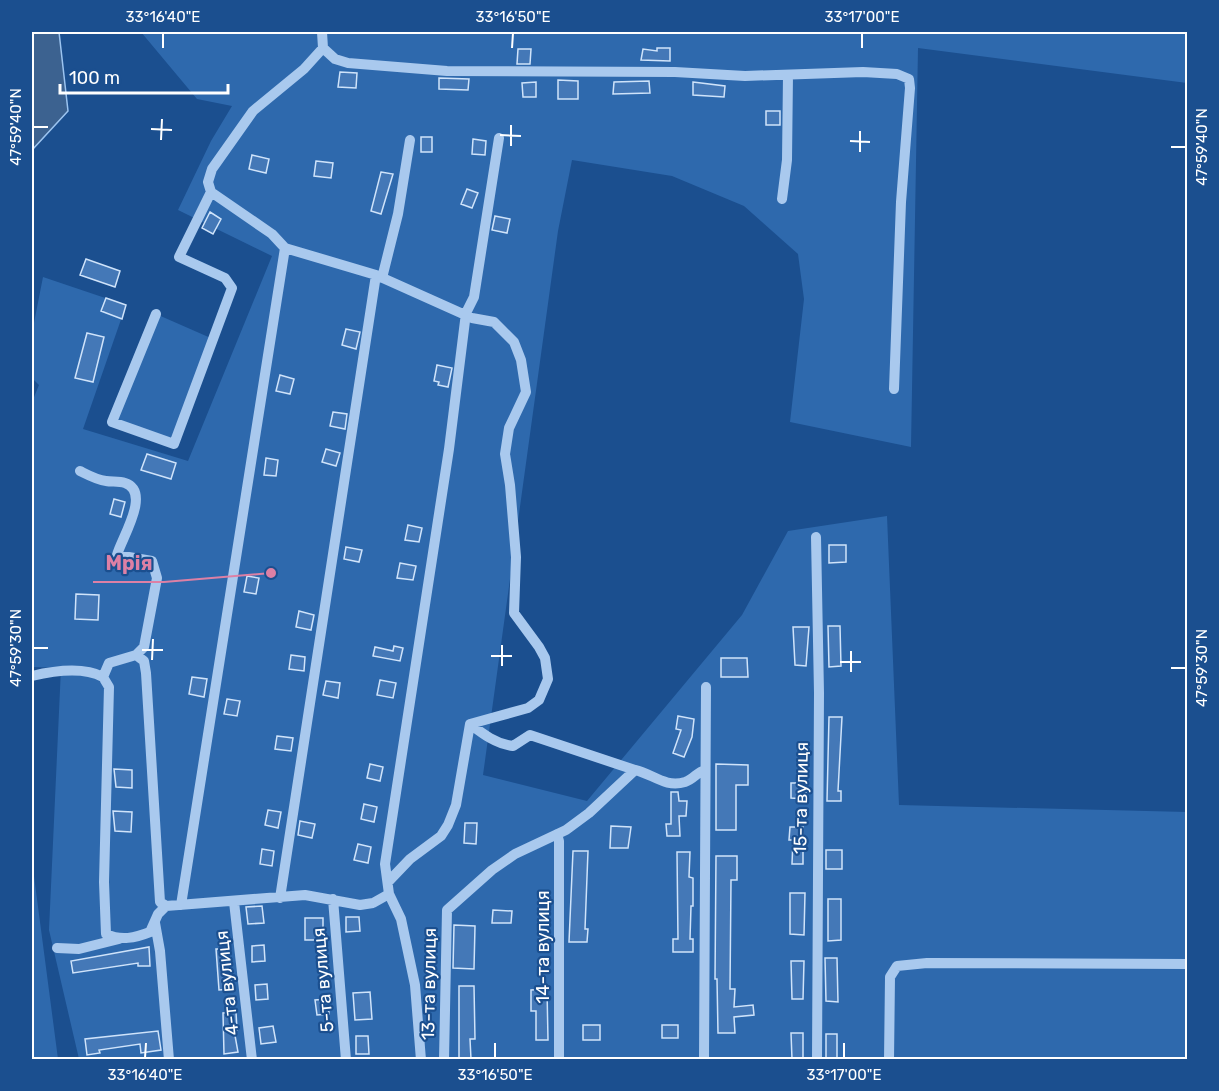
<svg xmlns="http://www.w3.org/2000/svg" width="1219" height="1091" font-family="Rubik,sans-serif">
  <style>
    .green { fill: #2e69ad }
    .water { fill: #3c6290; stroke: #9cc4f0; stroke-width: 1.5 }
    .building { fill: #4478b7; stroke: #cfe3fa; stroke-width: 1.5 }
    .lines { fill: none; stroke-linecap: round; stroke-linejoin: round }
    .minor { stroke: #a9c9ee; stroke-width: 10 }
    .ticks { fill: none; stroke: #fff; stroke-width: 2 }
    .labels { text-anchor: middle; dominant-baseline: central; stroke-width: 4.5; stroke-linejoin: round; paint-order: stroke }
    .street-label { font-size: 18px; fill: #fff; stroke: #1b4f8f }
    .leader { fill: none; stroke: #dd80a5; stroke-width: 2 }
    .callout-dot { fill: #dd80a5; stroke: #1b4f8f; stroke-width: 2 }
    .callout-label { font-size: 20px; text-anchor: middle; font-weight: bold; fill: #dd80a5; stroke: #1b4f8f; stroke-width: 4.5; stroke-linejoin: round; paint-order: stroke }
    .neatline { fill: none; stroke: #fff; stroke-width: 2 }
    .ticks-label { font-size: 15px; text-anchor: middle; fill: #fff }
  </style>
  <rect width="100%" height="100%" fill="#1b4f8f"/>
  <path class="green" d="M141 32H1187V83L918 48 911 447 790 422 804 299 798 254 744 206 672 176 572 160 558 231 483 775 587 801 742 615 788 531 887 516 899 805 1187 812V1059H79L49 930 61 668 32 667V402L39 385 32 378V333L43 277 126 305 83 429 188 461 272 256 178 210 211 141 232 106 197 99Z
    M156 314 213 339 174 444 112 422Z
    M32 861 58 1059H32Z"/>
  <path class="water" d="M32 32H59L68 111 32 150Z"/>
  <path class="building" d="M657 48H670V61L641 60 643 49 657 51Z
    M518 49H531L530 64H517Z
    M340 72 357 73 356 88 338 87Z
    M439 78 469 79 468 90 439 89Z
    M558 80 578 81V99H558Z
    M649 81 650 93 613 94 614 82Z
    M536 82V97H523L522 83Z
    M693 82 725 86 724 97 693 95Z
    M766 111H780V125H766Z
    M421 137H432V152H421Z
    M473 139 486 141 485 155 472 154Z
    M252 155 269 159 266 173 249 169Z
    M316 161 333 163 331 178 314 176Z
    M381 172 393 174 381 214 371 211Z
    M467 189 478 193 472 208 461 204Z
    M210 212 221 219 213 234 202 228Z
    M495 216 510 219 507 233 492 230Z
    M86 259 120 271 115 287 80 275Z
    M106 298 126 305 122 319 101 311Z
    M346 329 360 332 356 349 342 345Z
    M87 333 104 337 93 382 75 378Z
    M437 365 452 368 448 387 438 385 439 382 434 381Z
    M280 375 294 379 290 394 276 391Z
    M333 412 347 414 345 429 330 426Z
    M326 449 340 453 336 466 322 462Z
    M147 454 176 463 171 479 141 470Z
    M266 458 278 460 276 476 264 475Z
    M114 499 125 502 121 517 110 514Z
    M408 525 422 528 419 542 405 540Z
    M829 545H846V562L829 563Z
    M346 547 362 550 359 562 344 559Z
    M400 563 416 566 413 580 397 578Z
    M247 576 259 578 256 594 244 592Z
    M76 594 99 595 98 620 75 619Z
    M299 611 314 615 311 630 296 627Z
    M828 626H840L841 666 829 667Z
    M793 627H809L806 666 795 665Z
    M394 646 403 648 400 661 373 656 375 647 393 651Z
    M291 655 305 657 304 671 289 669Z
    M721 658H747L748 677H721Z
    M192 677 207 679 204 697 189 694Z
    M380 680 396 683 393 698 377 695Z
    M326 681 340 683 338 698 323 695Z
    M227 699 240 701 237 716 224 714Z
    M678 716 694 719 692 737 684 757 673 753 681 730 676 729Z
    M829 717H842L838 791H841V801H827Z
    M277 736 293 738 291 751 275 749Z
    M370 764 383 767 380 781 367 778Z
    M716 764 748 765V785H736V830H716Z
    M114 769 132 770V788L116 787Z
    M791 783H806V799L791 798Z
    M671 792H678L679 801H687L686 816H679L680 836H667L666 824H671Z
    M364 804 377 807 374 822 361 819Z
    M268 810 281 812 278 828 265 825Z
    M113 811 132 812 131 832 115 831Z
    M300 821 315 824 312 838 298 835Z
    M465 823H477L476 844 464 843Z
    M611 826 631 827 628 848H610Z
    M790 827H803V864H792L793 840H789Z
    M358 844 371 847 368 863 354 860Z
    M262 849 274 851 272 866 260 864Z
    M826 850H842V869H826Z
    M573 851H588L585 929H588L587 942H569Z
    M677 852H690L689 877 693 878V906H691L690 939H693V952H673V939H678Z
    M716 856H737V880H731L730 989H735L734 1007 753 1005 754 1015 734 1017 735 1033H718L717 979H715Z
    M790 893H805L804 935 790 934Z
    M828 899H841V940L828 941Z
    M262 906 264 923 248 924 246 907Z
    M493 910 512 911 511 923H492Z
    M346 917H359L360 931 346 932Z
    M305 918H323V940H305Z
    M454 925 475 926 474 969 453 968Z
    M264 945 265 961 252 962V946Z
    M149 947 150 966H138V963L73 973 71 961Z
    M216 949H229L232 989 219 990Z
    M825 958H837L838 1002 826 1001Z
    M791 961H804L803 999H792Z
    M267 984 268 999 256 1000 255 985Z
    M459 986H474L475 1039H470L471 1059H459Z
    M547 989 548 1040H536V1011H531V990Z
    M370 992 372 1019 355 1020 353 993Z
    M328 999 329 1014 317 1015 315 1000Z
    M236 1012 237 1030H234L238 1052 224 1054 223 1013Z
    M583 1025H600V1040H583Z
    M662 1025H678V1038H662Z
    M273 1026 276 1042 261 1044 259 1028Z
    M158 1031 161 1050 141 1053 140 1044 99 1050 100 1053 87 1055 85 1039Z
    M791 1033H803V1059H792Z
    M826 1034H837V1059H826Z
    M356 1036H368L369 1054H356Z"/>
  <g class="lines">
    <path class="minor" d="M322 32 323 48 304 69 253 111 212 169 208 182 211 192 272 234 285 248 376 275 472 318 494 322 514 342 521 360 526 392 509 428 505 454 510 485 516 557 514 613 539 647 545 658 548 679 539 700 528 708 470 724
      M323 48 335 59 348 63 447 71 675 72 745 76 863 72 897 74 909 79 910 88 901 202 894 389
      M782 199 787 160 788 75
      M382 278 398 214 410 140
      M156 314 112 422 174 444 232 288 225 278 179 257 211 192
      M80 471C88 475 97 480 106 481 112 482 119 481 125 483 152 492 121 539 117 555L152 561 157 578 144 647 136 655 109 663 103 677
      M816 537 819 693 817 1060
      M136 655 144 661 146 673 160 902 166 906
      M32 676C53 671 82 666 103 677L109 687 104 882 106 934C121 941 135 938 150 932L158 914 166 906 305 895 360 905 373 903 389 894
      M557 834 559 841V1060
      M388 882 410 859 441 836 448 825 456 805 470 724C483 734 496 744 513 746L530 735 635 770
      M280 898 376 275
      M333 899 346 1060
      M234 902 252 1060
      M181 905 285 248
      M155 923 160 951 169 1060
      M57 948 79 949 119 939
      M421 1060 415 985 401 919 389 894 385 864 449 449 466 313 474 297 499 138
      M444 1060 447 910 492 870 515 854 566 830 589 813 635 770C653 774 665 788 685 782 694 779 697 772 705 770
      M704 1060 706 687
      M889 1060 890 977 897 966 927 963 1188 964"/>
  </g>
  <path class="ticks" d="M163 48V33M512 48 513 33M862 48V33M33 127H48M151 129 172 130M500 135 521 136M161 140 162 119M850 141 870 142M511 146V125M1171 147H1186M860 152V131M33 648H48M142 650H163M491 656H512M152 660 153 639M840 662H861M502 666V645M1171 668H1186M851 672V651M145 1058 146 1043M495 1058V1043M844 1058V1043"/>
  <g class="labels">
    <g class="street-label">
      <text transform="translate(801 798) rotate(-89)">15-та вулиця</text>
      <text transform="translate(543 947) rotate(-90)">14-та вулиця</text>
      <text transform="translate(323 980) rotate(-95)">5-та вулиця</text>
      <text transform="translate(227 983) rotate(-96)">4-та вулиця</text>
      <text transform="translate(429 984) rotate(-89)">13-та вулиця</text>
    </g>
  </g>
  <path class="leader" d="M271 573L164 582H93"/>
  <circle class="callout-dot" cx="271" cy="573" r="6"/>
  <g class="callout-label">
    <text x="129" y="570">Мрія</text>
  </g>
  <rect width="1219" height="1091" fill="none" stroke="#1b4f8f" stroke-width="66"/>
  <path d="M60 84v9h168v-9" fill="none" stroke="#ffffff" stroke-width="3"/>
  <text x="69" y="84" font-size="18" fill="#ffffff" stroke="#1b4f8f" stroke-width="4.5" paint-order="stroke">100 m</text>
  <rect x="33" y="33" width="1153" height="1025" class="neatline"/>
  <g class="ticks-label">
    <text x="163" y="22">33°16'40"E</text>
    <text x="513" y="22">33°16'50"E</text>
    <text x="862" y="22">33°17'00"E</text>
    <text transform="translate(16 127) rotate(-90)" y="5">47°59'40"N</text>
    <text transform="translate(1202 147) rotate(-90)" y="5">47°59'40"N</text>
    <text transform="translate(16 648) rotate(-90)" y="5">47°59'30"N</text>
    <text transform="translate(1202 668) rotate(-90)" y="5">47°59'30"N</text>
    <text x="145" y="1080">33°16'40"E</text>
    <text x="495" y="1080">33°16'50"E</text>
    <text x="844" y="1080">33°17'00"E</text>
  </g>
</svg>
